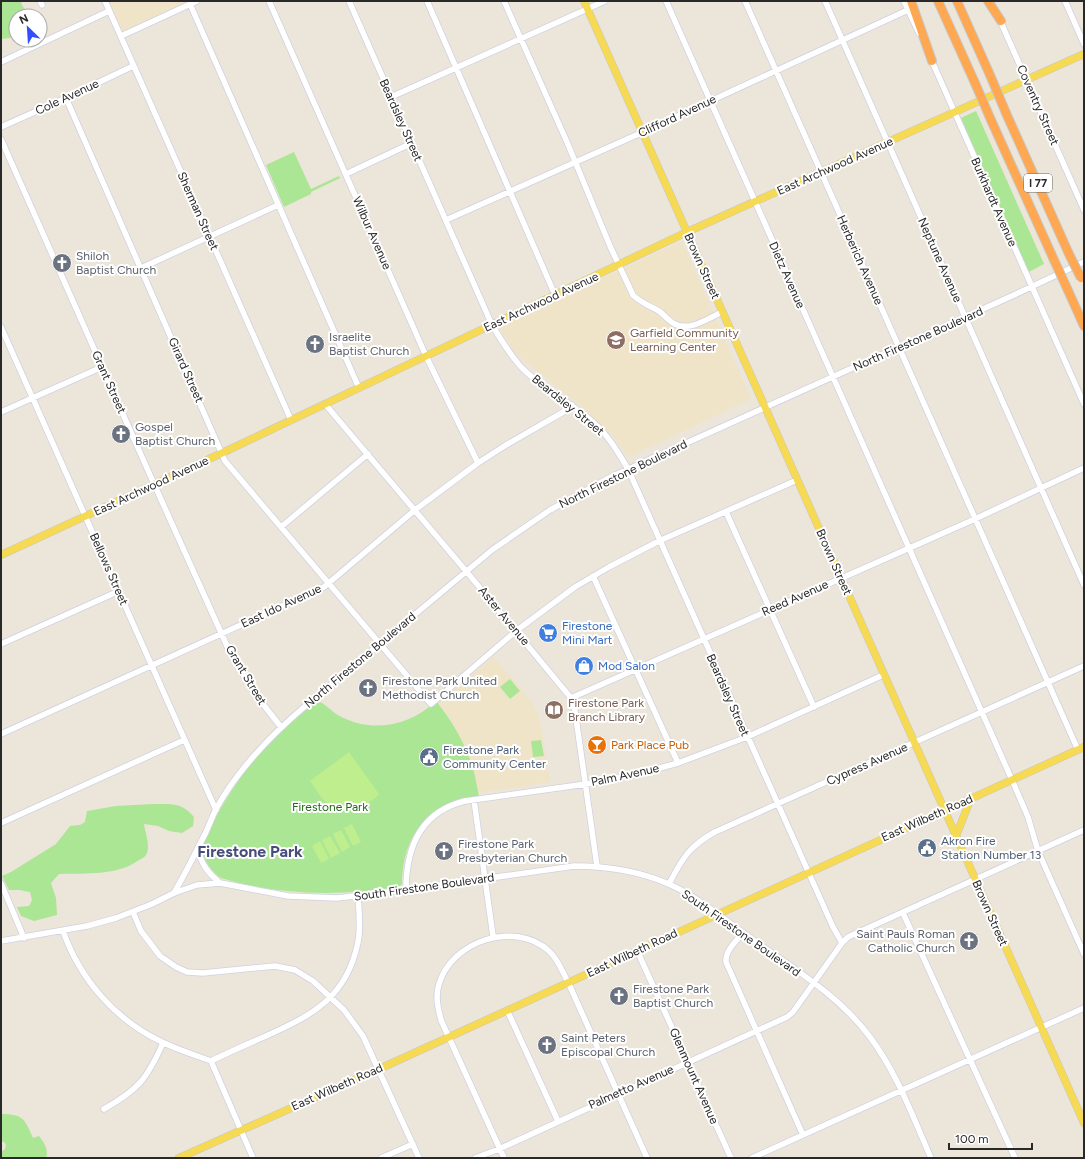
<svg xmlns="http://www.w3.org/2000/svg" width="1085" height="1159" font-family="Figtree,sans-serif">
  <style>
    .education { fill: #efe4c8 }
    .green { fill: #aae693 }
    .pitch { fill: #bfee8e }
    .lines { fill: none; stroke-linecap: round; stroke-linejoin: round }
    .minor-casing { stroke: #cfd1e3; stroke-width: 7 }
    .major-casing { stroke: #c7c7c7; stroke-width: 8 }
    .highway-casing { stroke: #c7c7c7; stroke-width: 10 }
    .minor { stroke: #fff; stroke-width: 5.5 }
    .major { stroke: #f7da53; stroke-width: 7 }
    .highway { stroke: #ffa751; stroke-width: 8 }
    .highway-bridge-casing { stroke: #c7c7c7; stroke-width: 10; stroke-linecap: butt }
    .highway-bridge { stroke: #ffa751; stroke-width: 8 }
    .labels { text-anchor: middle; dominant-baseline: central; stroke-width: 4; stroke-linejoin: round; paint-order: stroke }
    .shield { fill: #fff; stroke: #696969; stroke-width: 1 }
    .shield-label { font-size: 11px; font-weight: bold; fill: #292929 }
    .street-label { font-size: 12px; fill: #292929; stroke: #fff }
    .worship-label { font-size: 12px; fill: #5b616d; stroke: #fff; text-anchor: start }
    .education-label { font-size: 12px; fill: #785e54; stroke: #fff; text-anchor: start }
    .shop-label { font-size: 12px; fill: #366cbe; stroke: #fff; text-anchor: start }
    .food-label { font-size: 12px; fill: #c56008; stroke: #fff; text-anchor: start }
    .service-label { font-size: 12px; fill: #4e5e75; stroke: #fff; text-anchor: start }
    .park-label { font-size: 12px; fill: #226816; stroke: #fff }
    .district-label { font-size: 16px; font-weight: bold; fill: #474d7b; stroke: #fff }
  </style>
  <rect width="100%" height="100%" fill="#ece5d9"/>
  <path class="education" d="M105 1H197L121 36Z
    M682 241 751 399 628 457 614 437 575 401 515 353 499 327Z
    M494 657 532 702 538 714 541 726 550 782 478 793 474 772 457 731 442 707 437 703Z"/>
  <path class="green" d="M1 1H21L22 5 29 16H16V37L1 39Z
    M976 111 1044 264 1027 273 961 118Z
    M294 152 311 189 339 176 340 178 311 192V194L284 207 266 165Z
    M510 679 520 691 510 699 500 687Z
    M315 701C323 701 329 709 336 714 369 734 409 727 436 701 453 722 467 746 474 772 476 780 477 788 479 796 430 803 402 834 402 884L399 887C338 896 281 896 221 878 212 872 202 860 203 848 204 837 211 826 216 817 242 768 273 737 315 701Z
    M541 740 544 756 533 757 531 741Z
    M154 804C171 804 182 802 194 817L193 826 182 833 169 831 158 826 144 824C145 832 151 846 146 855 145 857 141 859 139 860 117 876 85 873 59 874L51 883 56 898 57 915 34 921 21 916 17 907 29 906 32 900 30 892 19 890H9L2 876 11 872 56 844 70 826 80 825 85 822 87 811 116 806Z
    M1 1114C24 1114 25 1120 33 1138L39 1136C44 1143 49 1149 46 1158H1V1152L5 1149 6 1144 1 1140Z"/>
  <path class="pitch" d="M349 752 379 794C373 802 365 804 355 807 352 809 347 811 343 811 328 811 318 792 310 781Z
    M352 824 361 842 353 846 344 828Z
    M341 830 350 847 342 852 333 834Z
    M330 836 340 853 331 858 322 840Z
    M320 841 329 859 321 863 312 846Z"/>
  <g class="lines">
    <defs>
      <path id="minor" d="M40 1 42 5
        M105 1 291 420
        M269 1 426 356 478 463
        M349 1 492 325C501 340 510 355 522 368 543 389 571 403 593 422 608 435 618 452 628 469L833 927 842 943
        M427 1 555 295
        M504 1 567 142 610 246 633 295C641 303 650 306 659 311 664 315 668 320 673 323 688 333 709 318 722 312
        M666 1 1012 780 1028 817 1038 851 1084 954
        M745 1 1078 750
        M825 1 1084 585
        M904 1 919 33
        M1065 1 1084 44
        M190 4 359 388
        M999 18 1084 210
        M121 36 197 1
        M931 59 1084 404
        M1 62 109 11
        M391 97 605 1
        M66 98 225 461 431 704 516 631 575 587 609 567 659 541 797 480
        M1 127 66 98 133 66
        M1 139 146 466 232 657 255 694 281 727
        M346 174 412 143
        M446 220 643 132 908 10
        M141 268 278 205
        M1 327 216 810
        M325 404 466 571 571 698 575 711 597 866
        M1 412 102 367
        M726 512 814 707
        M281 527 368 454
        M593 576 678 763
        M1 644 119 591
        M571 698 975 519 1084 468
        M1 734 324 587 415 510 478 463 506 445 565 411 572 405
        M474 800 493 936
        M1 823 184 740
        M198 849C201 864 208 873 220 883
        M1 883 24 938
        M669 884C682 859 689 846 715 832L1084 666
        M406 890C406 848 420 812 465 801L593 783 645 772 678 763 747 737 883 675
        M174 893C185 874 195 854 205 834 209 826 212 817 216 809 238 769 269 737 303 708L492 550 550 510 611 477 1014 295 1084 262
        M133 912 141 931 160 956 176 967 187 972 203 973 275 966 295 970 313 981 344 1010 363 1036 419 1158
        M903 913 1015 1158
        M63 931C80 979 115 1020 162 1042 178 1050 195 1055 211 1061 229 1052 248 1044 266 1036 313 1015 347 997 358 942 361 927 359 911 358 896
        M743 933C736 941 725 951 726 962L803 1135
        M1 941 87 926 116 918 152 904 174 893 197 885 220 883 288 896 337 898 406 890 574 866C607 866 640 871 671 885 699 898 724 919 749 937 791 967 839 995 870 1037 897 1073 913 1117 931 1158
        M638 950 640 957 731 1158
        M507 1010 558 1121
        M211 1061 253 1158
        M104 1109C138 1090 147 1079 163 1043
        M381 1158 413 1144
        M475 1158 499 1149 787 1017 793 1012 842 943 848 937 1084 830
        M504 1158 441 1020C438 1008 435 997 439 984 452 941 514 920 549 951 558 959 562 971 568 982L647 1158
        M752 1158 1084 1008"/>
      <path id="major" d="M584 1 1084 1123
        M1 555 222 453 687 232 1084 54
        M956 836 971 798
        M179 1158 379 1069 1084 747"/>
      <path id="highway" d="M911 1 932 61
        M938 1 975 83
        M957 1 990 75
        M988 1 1001 21
        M1006 113 1069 254
        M991 120 1054 260
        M1066 286 1084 326"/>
    </defs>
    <use href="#minor" class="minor-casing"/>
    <use href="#major" class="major-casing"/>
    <use href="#highway" class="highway-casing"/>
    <use href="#minor" class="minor"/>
    <use href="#major" class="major"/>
    <use href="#highway" class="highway"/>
    <defs>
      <path id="highway-bridge" d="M990 75 1006 113
        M975 83 991 120
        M1069 254 1081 278
        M1054 260 1066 286"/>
    </defs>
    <use href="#highway-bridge" class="highway-bridge-casing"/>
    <use href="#highway-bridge" class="highway-bridge"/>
  </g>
  <defs>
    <symbol id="church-disc" viewBox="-11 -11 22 22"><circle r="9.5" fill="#6b7280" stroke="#fff"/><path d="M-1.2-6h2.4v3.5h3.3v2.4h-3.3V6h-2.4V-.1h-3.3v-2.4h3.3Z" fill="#fff"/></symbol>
    <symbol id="school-disc" viewBox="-11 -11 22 22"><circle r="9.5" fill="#8d6e63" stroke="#fff"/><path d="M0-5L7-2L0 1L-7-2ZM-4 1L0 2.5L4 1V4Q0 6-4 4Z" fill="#fff"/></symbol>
    <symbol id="supermarket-disc" viewBox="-11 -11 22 22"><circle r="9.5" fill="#3f7fe0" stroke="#fff"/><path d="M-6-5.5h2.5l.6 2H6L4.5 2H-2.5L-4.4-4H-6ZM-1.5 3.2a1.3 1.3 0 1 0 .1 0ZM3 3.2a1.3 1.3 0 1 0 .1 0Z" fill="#fff"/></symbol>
    <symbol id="shop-disc" viewBox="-11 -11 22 22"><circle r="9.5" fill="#3f7fe0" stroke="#fff"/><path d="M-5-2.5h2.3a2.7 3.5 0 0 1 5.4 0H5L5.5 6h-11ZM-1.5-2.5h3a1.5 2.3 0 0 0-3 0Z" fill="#fff"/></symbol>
    <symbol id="library-disc" viewBox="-11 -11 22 22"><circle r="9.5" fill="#8d6e63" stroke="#fff"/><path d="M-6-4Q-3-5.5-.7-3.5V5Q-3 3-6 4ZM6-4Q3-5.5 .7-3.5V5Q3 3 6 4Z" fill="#fff"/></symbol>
    <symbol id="bar-disc" viewBox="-11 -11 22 22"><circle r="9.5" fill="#e8710a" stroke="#fff"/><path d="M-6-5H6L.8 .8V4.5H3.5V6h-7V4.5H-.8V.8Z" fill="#fff"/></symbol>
    <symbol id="civic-disc" viewBox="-11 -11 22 22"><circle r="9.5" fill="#5c6f8a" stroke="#fff"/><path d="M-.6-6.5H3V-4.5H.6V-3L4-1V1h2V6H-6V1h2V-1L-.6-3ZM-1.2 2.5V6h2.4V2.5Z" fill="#fff"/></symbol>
  </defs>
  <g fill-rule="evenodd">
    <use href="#church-disc" x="51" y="252" width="22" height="22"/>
    <use href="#school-disc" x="605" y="329" width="22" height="22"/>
    <use href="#church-disc" x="304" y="333" width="22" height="22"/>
    <use href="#church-disc" x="110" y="423" width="22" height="22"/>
    <use href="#supermarket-disc" x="537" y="622" width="22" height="22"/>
    <use href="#shop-disc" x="573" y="655" width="22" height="22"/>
    <use href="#church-disc" x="357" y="677" width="22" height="22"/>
    <use href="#library-disc" x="543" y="699" width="22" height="22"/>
    <use href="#bar-disc" x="586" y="734" width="22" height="22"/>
    <use href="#civic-disc" x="418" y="746" width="22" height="22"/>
    <use href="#civic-disc" x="916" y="837" width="22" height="22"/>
    <use href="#church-disc" x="433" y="840" width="22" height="22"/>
    <use href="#church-disc" x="958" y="930" width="22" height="22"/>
    <use href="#church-disc" x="608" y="985" width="22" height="22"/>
    <use href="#church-disc" x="536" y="1034" width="22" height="22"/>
  </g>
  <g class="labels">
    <rect class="shield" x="1024" y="174" width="28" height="18" rx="3"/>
    <g class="shield-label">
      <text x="1038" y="183">I 77</text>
    </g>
    <g class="street-label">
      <text transform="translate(67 97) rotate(-25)">Cole Avenue</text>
      <text transform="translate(1038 105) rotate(66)">Coventry Street</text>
      <text transform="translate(677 116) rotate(-25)">Clifford Avenue</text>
      <text transform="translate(401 120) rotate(66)">Beardsley Street</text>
      <text transform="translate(835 166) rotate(-24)">East Archwood Avenue</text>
      <text transform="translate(994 202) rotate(66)">Burkhardt Avenue</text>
      <text transform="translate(198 211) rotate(66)">Sherman Street</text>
      <text transform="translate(372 233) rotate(66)">Wilbur Avenue</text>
      <text transform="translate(860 260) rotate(66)">Herberich Avenue</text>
      <text transform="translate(940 260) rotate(66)">Neptune Avenue</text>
      <text transform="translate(702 266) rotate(66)">Brown Street</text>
      <text transform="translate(787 275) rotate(66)">Dietz Avenue</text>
      <text transform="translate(541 302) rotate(-25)">East Archwood Avenue</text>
      <text transform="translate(918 339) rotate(-24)">North Firestone Boulevard</text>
      <text transform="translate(186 370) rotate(66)">Girard Street</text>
      <text transform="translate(109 382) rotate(66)">Grant Street</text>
      <text transform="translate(568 405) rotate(39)">Beardsley Street</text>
      <text transform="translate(623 474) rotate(-26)">North Firestone Boulevard</text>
      <text transform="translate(151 486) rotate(-25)">East Archwood Avenue</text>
      <text transform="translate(834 562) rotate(66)">Brown Street</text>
      <text transform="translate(109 569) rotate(66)">Bellows Street</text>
      <text transform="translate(795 598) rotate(-24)">Reed Avenue</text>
      <text transform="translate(281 606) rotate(-25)">East Ido Avenue</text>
      <text transform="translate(504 616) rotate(50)">Aster Avenue</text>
      <text transform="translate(360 660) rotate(-40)">North Firestone Boulevard</text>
      <text transform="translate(246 675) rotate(59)">Grant Street</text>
      <text transform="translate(728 695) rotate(66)">Beardsley Street</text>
      <text transform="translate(867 764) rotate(-24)">Cypress Avenue</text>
      <text transform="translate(625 775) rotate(-12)">Palm Avenue</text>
      <text transform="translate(927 818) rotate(-24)">East Wilbeth Road</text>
      <text transform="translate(424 887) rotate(-8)">South Firestone Boulevard</text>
      <text transform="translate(990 913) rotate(66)">Brown Street</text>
      <text transform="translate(741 933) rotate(35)">South Firestone Boulevard</text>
      <text transform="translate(632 953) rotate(-25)">East Wilbeth Road</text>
      <text transform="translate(694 1076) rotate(66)">Glenmount Avenue</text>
      <text transform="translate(337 1087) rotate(-24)">East Wilbeth Road</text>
      <text transform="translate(631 1087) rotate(-24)">Palmetto Avenue</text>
    </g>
    <g class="worship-label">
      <text x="76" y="256">Shiloh<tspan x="76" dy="14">Baptist Church</tspan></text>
      <text x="329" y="337">Israelite<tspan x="329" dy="14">Baptist Church</tspan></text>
      <text x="135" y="427">Gospel<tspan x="135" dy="14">Baptist Church</tspan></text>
      <text x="382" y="681">Firestone Park United<tspan x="382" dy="14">Methodist Church</tspan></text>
      <text x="458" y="844">Firestone Park<tspan x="458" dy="14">Presbyterian Church</tspan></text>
      <text x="955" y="934" text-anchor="end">Saint Pauls Roman<tspan x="955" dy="14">Catholic Church</tspan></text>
      <text x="633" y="989">Firestone Park<tspan x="633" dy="14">Baptist Church</tspan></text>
      <text x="561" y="1038">Saint Peters<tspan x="561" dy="14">Episcopal Church</tspan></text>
    </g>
    <g class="education-label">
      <text x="630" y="333">Garfield Community<tspan x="630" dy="14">Learning Center</tspan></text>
      <text x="568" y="703">Firestone Park<tspan x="568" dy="14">Branch Library</tspan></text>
    </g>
    <g class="shop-label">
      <text x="562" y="626">Firestone<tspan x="562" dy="14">Mini Mart</tspan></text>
      <text x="598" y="666">Mod Salon</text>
    </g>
    <g class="food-label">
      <text x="611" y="745">Park Place Pub</text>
    </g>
    <g class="service-label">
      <text x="443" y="750">Firestone Park<tspan x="443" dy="14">Community Center</tspan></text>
      <text x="941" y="841">Akron Fire<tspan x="941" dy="14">Station Number 13</tspan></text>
    </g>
    <g class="park-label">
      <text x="330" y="807">Firestone Park</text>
    </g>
    <g class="district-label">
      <text x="250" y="851">Firestone Park</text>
    </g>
  </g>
  <rect width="1085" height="1159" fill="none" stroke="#292929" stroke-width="4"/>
  <g transform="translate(28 28) rotate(335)"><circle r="19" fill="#ffffff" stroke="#a9a9a9"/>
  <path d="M0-3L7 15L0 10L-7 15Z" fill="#334eff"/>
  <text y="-6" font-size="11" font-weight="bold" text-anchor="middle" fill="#292929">N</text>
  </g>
  <path d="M949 1143v6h83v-6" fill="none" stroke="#292929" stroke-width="2"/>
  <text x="955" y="1143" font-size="12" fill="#292929" stroke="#ffffff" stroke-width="3" paint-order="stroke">100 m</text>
</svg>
